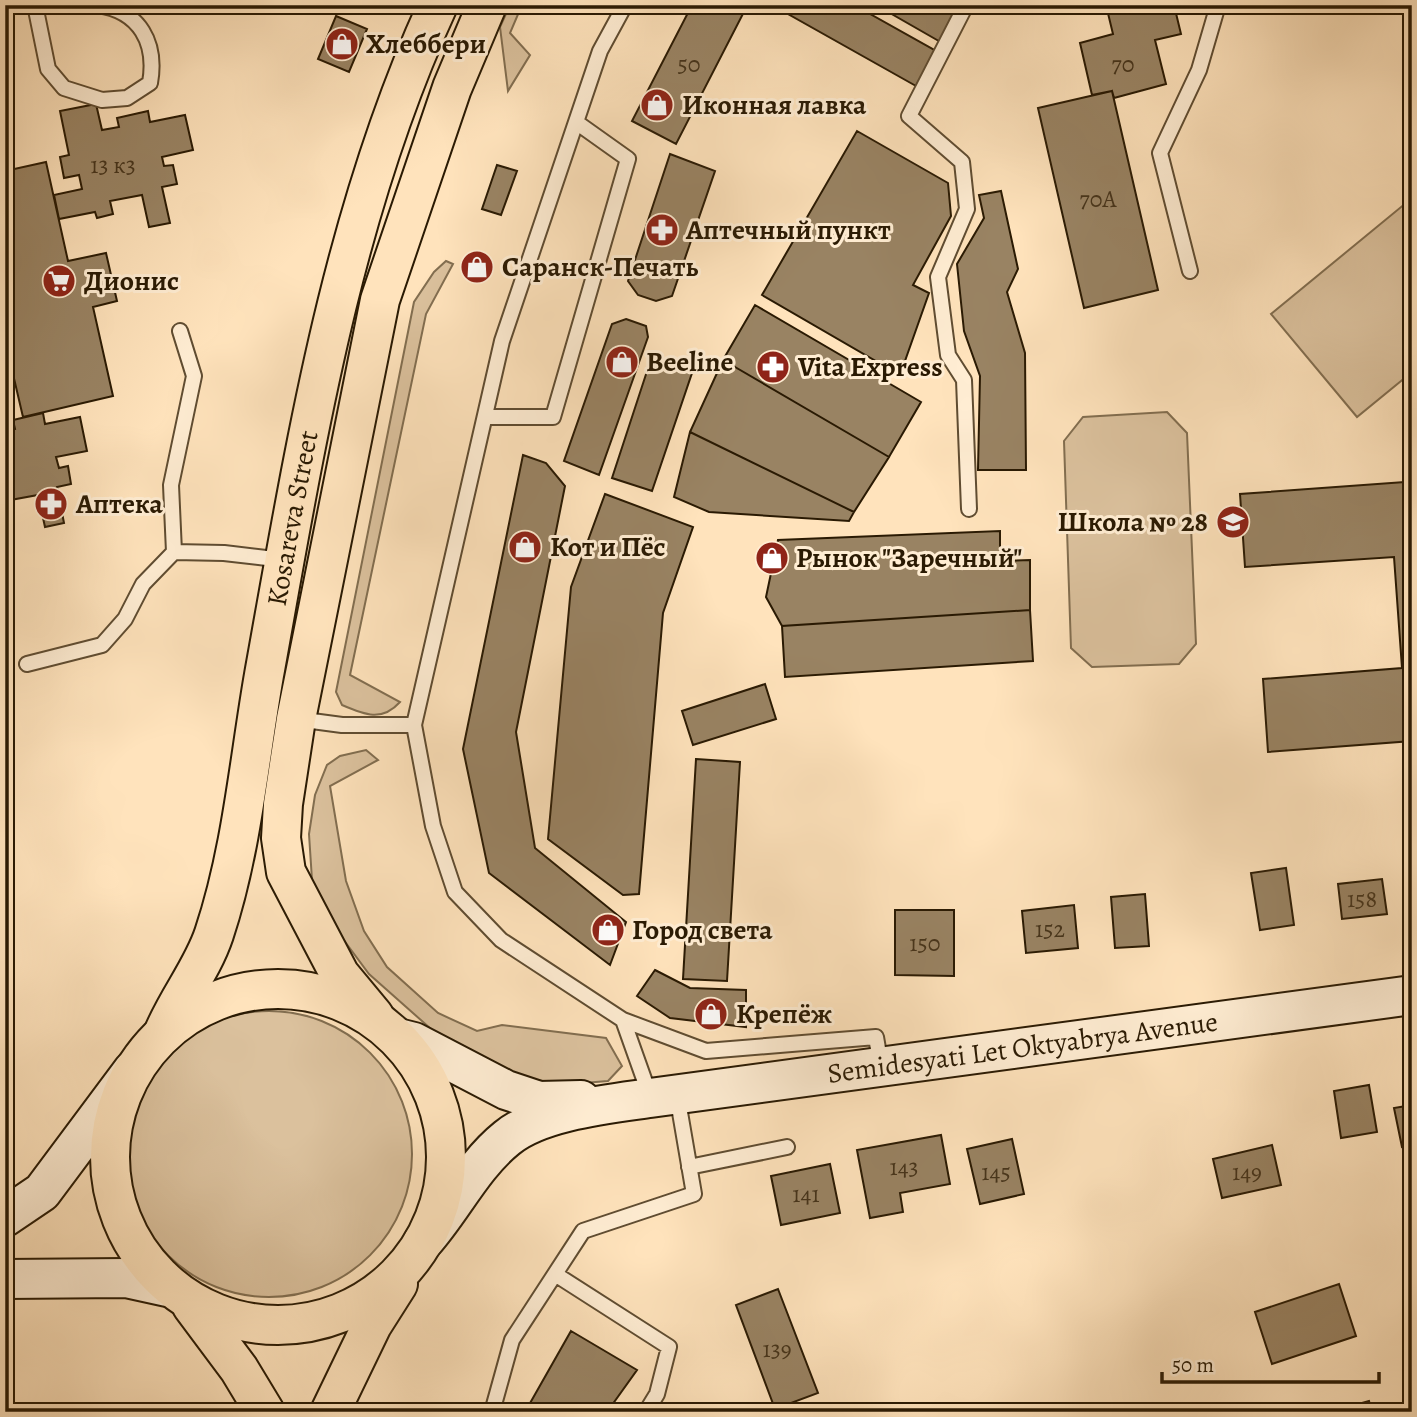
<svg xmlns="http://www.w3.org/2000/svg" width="1417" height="1417" font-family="Alegreya,serif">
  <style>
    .green { fill: #dbc19d; stroke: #826e50; stroke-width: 2 }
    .building { fill: #998363; stroke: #2a1a03; stroke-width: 2 }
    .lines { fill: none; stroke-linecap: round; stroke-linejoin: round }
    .service-casing { stroke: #5f4c31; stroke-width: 18 }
    .secondary-casing { stroke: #2a1a03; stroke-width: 42 }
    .primary-casing { stroke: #2a1a03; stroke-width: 42 }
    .service { stroke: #ffedd3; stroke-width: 14 }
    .secondary { stroke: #ffedd3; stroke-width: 38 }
    .primary { stroke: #ffe3bc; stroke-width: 38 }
    .labels { text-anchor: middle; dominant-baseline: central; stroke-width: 6; stroke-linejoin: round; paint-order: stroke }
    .number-label { font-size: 24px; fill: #46341b }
    .poi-label { font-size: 28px; font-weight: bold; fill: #2a1a03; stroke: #ffedd3; text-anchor: start }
    .street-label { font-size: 28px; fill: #2a1a03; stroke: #ffedd3 }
  </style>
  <rect width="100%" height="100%" fill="#ffe3bc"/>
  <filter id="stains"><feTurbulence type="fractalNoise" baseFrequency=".00286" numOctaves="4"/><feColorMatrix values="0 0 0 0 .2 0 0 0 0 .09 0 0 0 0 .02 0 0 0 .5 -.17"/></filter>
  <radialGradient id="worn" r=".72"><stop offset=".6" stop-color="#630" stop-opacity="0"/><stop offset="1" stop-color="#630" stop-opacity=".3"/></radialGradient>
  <path class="green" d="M510 5H522L510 33 530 55 508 91 500 27Z
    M1412 198V372L1357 417 1271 314Z
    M446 261 453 264 426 314 350 675 400 702C382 722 365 715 342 705L336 692 414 302 434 272Z
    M1167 412 1187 433 1196 644 1179 664 1092 667 1071 648 1064 441 1083 417Z
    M366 750 378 760 330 786 346 881 364 931 387 967 438 1013 477 1031 502 1025 606 1038 622 1066 608 1081 533 1087 440 1037 369 974 343 939 312 880 309 834 315 795 327 765 340 756Z
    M126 1154a143 143 0 1 1 286 0a143 143 0 1 1-286 0Z"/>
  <path class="building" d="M692 5 747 6 676 144 632 121Z
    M772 5H854L936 51 916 86Z
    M876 5H966L944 44Z
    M1106 5H1174L1181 34 1155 40 1166 84 1114 98 1112 91 1092 95 1080 43 1113 34Z
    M336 16 367 29 349 72 318 59Z
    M1112 91 1158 290 1084 308 1038 108Z
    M96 104 102 130 119 127 117 118 148 111 150 122 185 115 193 150 162 157 164 166 173 165 177 184 162 187 170 223 149 227 142 195 110 201 113 214 97 218 95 212 59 219 54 195 82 189 79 175 64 178 60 157 69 155 60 111Z
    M857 131 948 183 951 216 913 285 929 293 900 375 762 295Z
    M670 154 715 171 672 296 656 301 638 295 628 281Z
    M46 162 68 261 106 253 117 301 93 307 113 396 23 417 5 340V171Z
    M497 165 517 171 501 215 482 209Z
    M1001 191 1018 269 1007 292 1025 353 1026 470H978L980 376 964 331 957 264 984 218 979 195Z
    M474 259 484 264 480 274 470 270Z
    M755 305 921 402 889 457 723 360Z
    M626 319 646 326 648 337 599 475 564 461 612 324Z
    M652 356 693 370 652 491 612 478Z
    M723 360 889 457 854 512 690 432Z
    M43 413 45 424 80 417 87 451 56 457 59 468 68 466 71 484 57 487 64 523 45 527 38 495 5 501V431L15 429 13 420Z
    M690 432 854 512 849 521 709 512 674 497Z
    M523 455 546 463 565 486 516 732 535 848 626 922 610 965 489 873 463 749Z
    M1405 482H1412V741L1268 752 1263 679 1402 668 1394 557 1245 567 1240 494Z
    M605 494 693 527 663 613 639 894 623 895 548 839 571 587Z
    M1000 531V561L1030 560V610L782 626 766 597 778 540Z
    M1030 610 1033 661 785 677 782 626Z
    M765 684 776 719 693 745 682 711Z
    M696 759 740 762 727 981 683 979Z
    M1286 868 1294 925 1260 930 1251 873Z
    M1382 879 1387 914 1342 919 1338 884Z
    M1145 894 1149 946 1115 948 1111 897Z
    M1074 905 1078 948 1026 953 1022 911Z
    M895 910H954V976L895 975Z
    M655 970 690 988 746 990V1027L670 1018 637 996Z
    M1369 1085 1377 1132 1341 1138 1334 1091Z
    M1412 1105V1145L1402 1147 1394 1108Z
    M941 1135 950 1184 900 1193 903 1212 870 1218 857 1150Z
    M1012 1139 1024 1194 980 1204 967 1149Z
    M1272 1145 1281 1185 1222 1198 1213 1159Z
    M830 1164 840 1213 781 1225 771 1176Z
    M1339 1284 1356 1336 1272 1364 1255 1312Z
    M778 1289 818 1393 775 1409 736 1305Z
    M571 1331 637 1370 607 1412H525Z
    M1369 1401 1372 1412H1330Z"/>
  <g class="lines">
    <defs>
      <path id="service" d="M35 5 48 69 64 88 102 100 127 98 150 83C157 43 140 11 98 5
        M625 5 600 51 502 341 414 725 433 826 455 892 501 940 623 1020 650 1096
        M966 5 909 116 962 162 967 209 938 277 948 355 964 380 969 509
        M1190 271 1160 153 1199 70 1218 5
        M485 417H553L628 159 576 122
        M174 552 171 485 194 376 180 331
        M27 664 102 645 125 619 143 584 174 552 224 553 283 560
        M297 719 342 725H414
        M623 1020 706 1051 876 1037 881 1066
        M689 1167 787 1147
        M555 1274 669 1347 657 1394 646 1412
        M492 1412 512 1340 583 1231 694 1194 677 1095"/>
      <g id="secondary">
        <path d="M398 1038 414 1042 506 1090 539 1101 581 1100"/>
        <path d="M5 1217 42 1192 133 1070"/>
        <path id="s1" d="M423 1242C452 1210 472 1166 507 1138 540 1111 608 1104 650 1098L1412 995"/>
        <path d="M5 1279 126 1278 167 1287"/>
      </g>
      <g id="primary">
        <circle cx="278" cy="1157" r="168"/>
        <path d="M374 1016 340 975 286 872 281 838 283 804 296 719 380 300 452 88 487 5"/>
        <path id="s2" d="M163 1034C177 999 202 970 214 934 242 850 249 761 264 675 305 448 341 215 438 5"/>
        <path d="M192 1306 239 1369 265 1412"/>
        <path d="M330 1412 372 1325 398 1284"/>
      </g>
    </defs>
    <use href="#service" class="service-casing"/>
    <use href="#secondary" class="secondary-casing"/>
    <use href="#primary" class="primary-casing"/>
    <use href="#service" class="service"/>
    <use href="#secondary" class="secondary"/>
    <use href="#primary" class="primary"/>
  </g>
  <defs>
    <symbol id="shop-disc" viewBox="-11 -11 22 22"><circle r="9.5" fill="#8f2418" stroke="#ffedd3"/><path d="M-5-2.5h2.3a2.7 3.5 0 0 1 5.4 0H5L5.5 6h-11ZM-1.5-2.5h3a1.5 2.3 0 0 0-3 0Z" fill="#fff"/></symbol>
    <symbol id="pharmacy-disc" viewBox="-11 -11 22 22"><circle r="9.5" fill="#8f2418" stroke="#ffedd3"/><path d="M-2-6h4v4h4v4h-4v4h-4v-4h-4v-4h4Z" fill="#fff"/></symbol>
    <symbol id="supermarket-disc" viewBox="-11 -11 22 22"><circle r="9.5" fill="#8f2418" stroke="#ffedd3"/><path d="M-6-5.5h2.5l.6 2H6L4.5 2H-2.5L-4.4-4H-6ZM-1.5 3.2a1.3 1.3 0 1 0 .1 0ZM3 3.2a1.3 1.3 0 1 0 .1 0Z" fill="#fff"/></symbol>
    <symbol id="school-disc" viewBox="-11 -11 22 22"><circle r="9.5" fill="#8f2418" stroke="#ffedd3"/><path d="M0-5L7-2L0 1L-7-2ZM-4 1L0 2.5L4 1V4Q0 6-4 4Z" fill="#fff"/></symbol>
  </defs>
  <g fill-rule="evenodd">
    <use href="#shop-disc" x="323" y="25" width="38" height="38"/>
    <use href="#shop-disc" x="638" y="86" width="38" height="38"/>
    <use href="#pharmacy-disc" x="643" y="211" width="38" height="38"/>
    <use href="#shop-disc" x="458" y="248" width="38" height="38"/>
    <use href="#supermarket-disc" x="40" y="262" width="38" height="38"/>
    <use href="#shop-disc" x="603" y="343" width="38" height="38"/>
    <use href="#pharmacy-disc" x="754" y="348" width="38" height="38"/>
    <use href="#pharmacy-disc" x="32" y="485" width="38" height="38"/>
    <use href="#school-disc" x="1214" y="503" width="38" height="38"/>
    <use href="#shop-disc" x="506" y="528" width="38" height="38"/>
    <use href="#shop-disc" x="753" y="539" width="38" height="38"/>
    <use href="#shop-disc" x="589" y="911" width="38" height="38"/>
    <use href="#shop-disc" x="692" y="995" width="38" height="38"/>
  </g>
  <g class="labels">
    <g class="number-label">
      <text x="689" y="64">50</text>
      <text x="1123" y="64">70</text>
      <text x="113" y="165">13 к3</text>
      <text x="1098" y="199">70А</text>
      <text x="1362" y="899">158</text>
      <text x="1050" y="929">152</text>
      <text x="925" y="943">150</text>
      <text x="904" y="1167">143</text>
      <text x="996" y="1172">145</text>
      <text x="1247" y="1172">149</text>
      <text x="806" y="1194">141</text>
      <text x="777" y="1349">139</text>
    </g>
    <g class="poi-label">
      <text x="366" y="44">Хлеббери</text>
      <text x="682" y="105">Иконная лавка</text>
      <text x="686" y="230">Аптечный пункт</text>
      <text x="502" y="267">Саранск-Печать</text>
      <text x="84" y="281">Дионис</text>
      <text x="646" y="362">Beeline</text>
      <text x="798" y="367">Vita Express</text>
      <text x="76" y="504">Аптека</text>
      <text x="1208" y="522" text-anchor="end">Школа № 28</text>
      <text x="550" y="547">Кот и Пёс</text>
      <text x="796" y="558">Рынок "Заречный"</text>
      <text x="632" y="930">Город света</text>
      <text x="736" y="1014">Крепёж</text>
    </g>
    <g class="street-label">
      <text stroke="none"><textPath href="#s2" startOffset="536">Kosareva Street</textPath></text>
      <text stroke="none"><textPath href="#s1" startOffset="660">Semidesyati Let Oktyabrya Avenue</textPath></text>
    </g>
  </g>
  <rect width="1417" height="1417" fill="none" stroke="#ffe3bc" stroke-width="28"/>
  <rect x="7" y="7" width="1403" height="1403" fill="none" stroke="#2a1a03" stroke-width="3.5"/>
  <rect x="14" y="14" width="1389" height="1389" fill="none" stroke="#2a1a03" stroke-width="2"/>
  <path d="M1162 1372v10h217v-10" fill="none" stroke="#2a1a03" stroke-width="3.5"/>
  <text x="1172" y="1372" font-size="21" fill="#2a1a03" stroke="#ffedd3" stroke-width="5" paint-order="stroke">50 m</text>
  <rect width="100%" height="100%" filter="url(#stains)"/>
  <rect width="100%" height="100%" fill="url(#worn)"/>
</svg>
